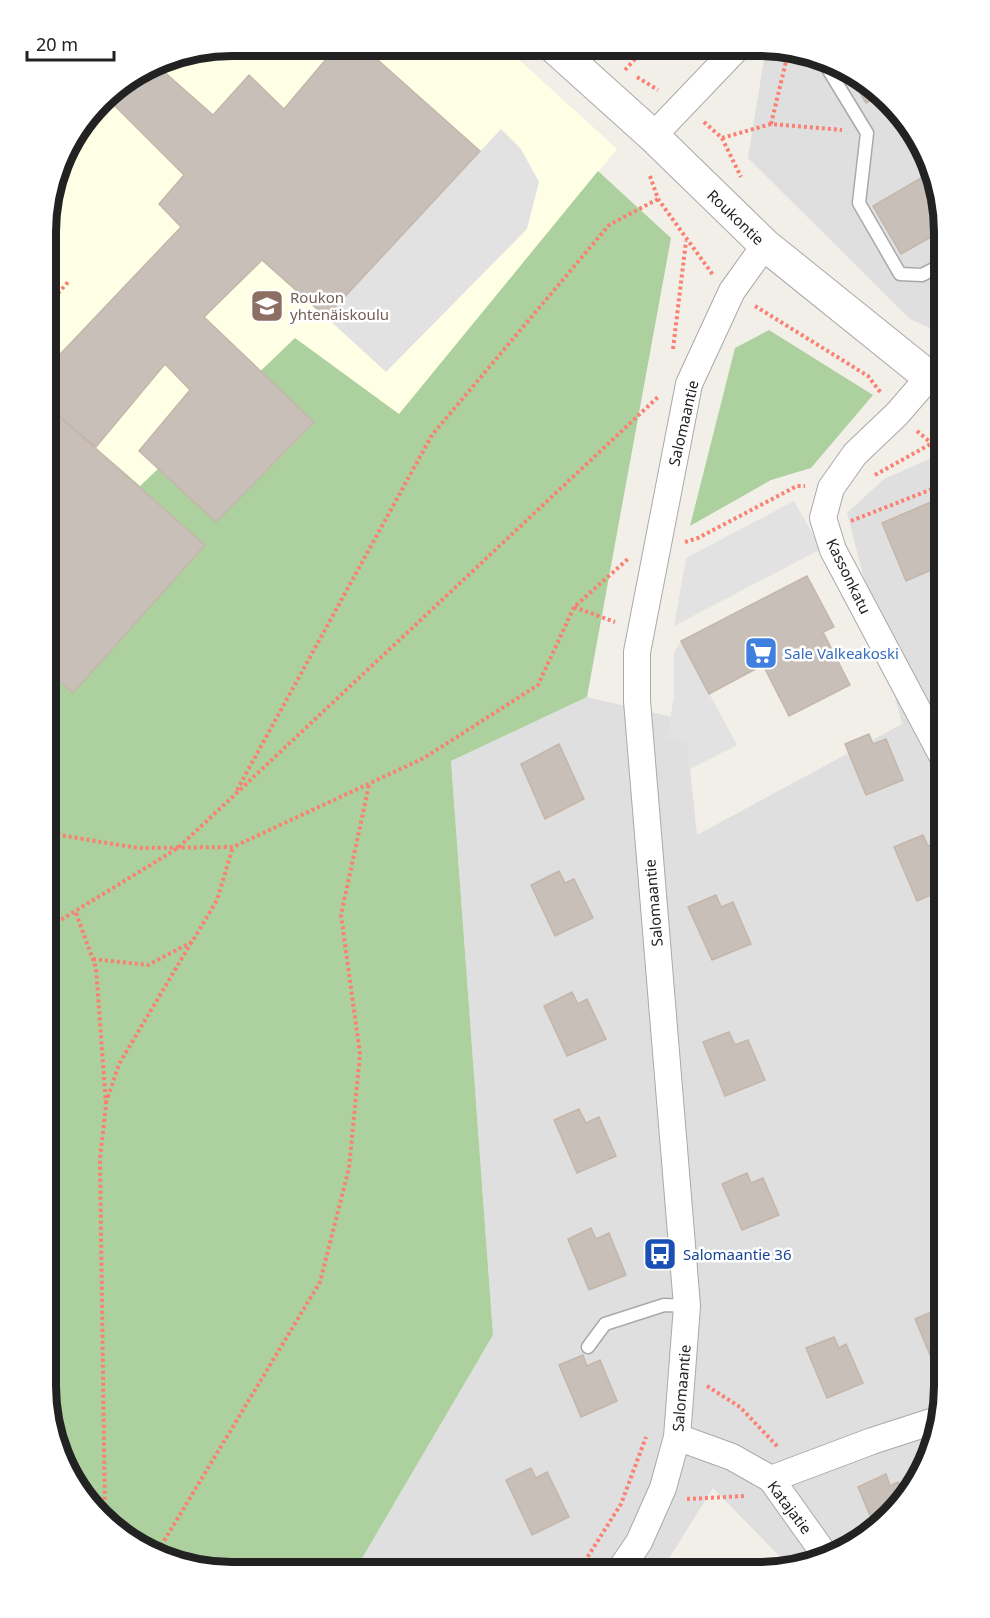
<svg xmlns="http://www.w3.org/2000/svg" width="990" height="1618" font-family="'Noto Sans',sans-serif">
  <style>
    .residential { fill: #e0dfdf }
    .education { fill: #ffffe5 }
    .forest { fill: #add19e }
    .parking { fill: #e2e2e2 }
    .building { fill: #c7bfb8; stroke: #c4b6ab; stroke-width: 1.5 }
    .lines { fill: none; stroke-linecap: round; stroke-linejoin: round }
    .service-casing { stroke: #a9a9a9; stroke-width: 15 }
    .minor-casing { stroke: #a9a9a9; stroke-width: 28 }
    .tertiary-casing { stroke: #a9a9a9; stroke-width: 34 }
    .path { stroke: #fa8072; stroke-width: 4; stroke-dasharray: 3 3; stroke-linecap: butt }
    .service { stroke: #fff; stroke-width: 12 }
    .minor { stroke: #fff; stroke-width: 26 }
    .tertiary { stroke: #fff; stroke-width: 32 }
    .labels { text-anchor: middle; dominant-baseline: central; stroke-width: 5; stroke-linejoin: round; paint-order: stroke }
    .street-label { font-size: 15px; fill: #222; stroke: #fff }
    .education-label { font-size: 15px; fill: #785e54; stroke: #fff; text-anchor: start }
    .shop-label { font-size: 15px; fill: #366cbe; stroke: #fff; text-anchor: start }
    .transit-label { font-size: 15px; fill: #164399; stroke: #fff; text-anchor: start }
    .rim { fill: none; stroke: #222; stroke-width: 8 }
  </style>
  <rect width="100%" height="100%" fill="#f2efe9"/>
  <path class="residential" d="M766 47H783L872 84 931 160 945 231V335L910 319 748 158Z
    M945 452V1399L931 1458 907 1500 830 1559 790 1567 713 1488 660 1573 354 1572 493 1335 451 761 587 697 685 720 697 835 902 724 847 513 884 479Z"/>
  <path class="education" d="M231 45 504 46 617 149 399 415 165 511 123 470 46 405 47 207 64 149 108 91 160 59Z"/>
  <path class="forest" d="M598 171 671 238 587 697 451 761 493 1335 354 1572 207 1571 118 1535 59 1458 45 1387 46 405 140 486 295 338 399 414Z
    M769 330 873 395 811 468 771 480 690 526 735 348Z
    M760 1559 770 1571 710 1573Z"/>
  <path class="parking" d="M501 129 521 149 539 182 527 229 386 372 326 317Z
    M794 501 821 549 674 626 686 558Z
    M681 641 737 745 690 769 687 742 667 738 674 696V653Z"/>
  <path class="building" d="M338 45H361L480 151 326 317 262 260 204 317 314 422 216 522 139 451 190 390 165 364 96 447 46 405V369L181 227 159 204 184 175 113 104 144 69 154 63 213 115 249 75 284 109Z
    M849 74 872 84 881 95 866 103Z
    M933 171 945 229 901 254 873 206Z
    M46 405 205 545 73 693 46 669Z
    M945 496V564L906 581 882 523Z
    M807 576 834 627 823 632 850 685 789 716 763 665 709 694 681 641Z
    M945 621V645L936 625Z
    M869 734 873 744 886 739 903 780 866 795 845 744Z
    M559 744 584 799 545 819 521 764Z
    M923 835 928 846 938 842 945 857V889L917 901 894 847Z
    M559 871 565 883 574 879 593 918 555 936 531 885Z
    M716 895 721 907 733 902 751 944 712 960 688 907Z
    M572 992 578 1004 587 999 606 1039 567 1056 544 1006Z
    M729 1032 735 1045 748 1040 765 1080 725 1096 703 1042Z
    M579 1109 586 1123 599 1117 616 1156 577 1173 554 1120Z
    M747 1173 751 1183 763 1178 779 1215 742 1230 722 1184Z
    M591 1228 596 1239 609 1233 626 1275 589 1290 568 1239Z
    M943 1307 945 1365 936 1369 915 1319Z
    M834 1337 839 1348 846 1344 863 1383 827 1398 806 1348Z
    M583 1355 587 1366 600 1360 617 1401 581 1417 559 1365Z
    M531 1468 536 1478 547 1472 569 1517 532 1535 506 1480Z
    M886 1474 890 1486 898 1482 906 1501 874 1525 858 1487Z"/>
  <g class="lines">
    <defs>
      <path id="service" d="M825 64 867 133 859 203 900 274 922 275 945 263
        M588 1347 605 1324 664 1305 687 1306"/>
      <path id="minor" d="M653 136 738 47
        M945 761 833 550 823 518 831 488 855 454 897 414 929 377 945 378
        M677 1437 732 1457 771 1479 828 1559
        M771 1479 872 1441 940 1419
        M618 1573 639 1542 663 1488 677 1437 687 1306 637 701V652L689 384 732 291 765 245"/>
      <path id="tertiary" d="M553 46 653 136 765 245 929 377"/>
    </defs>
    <use href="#service" class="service-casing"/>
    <use href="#minor" class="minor-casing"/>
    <use href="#tertiary" class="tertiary-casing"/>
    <path class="path" d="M515 46 523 53
      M625 70 647 46
      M637 77 658 90
      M704 122 722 138 741 177
      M771 124 789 49
      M722 138 771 124 842 130
      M650 176 658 199 713 275
      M755 306 868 376 881 393
      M46 307 69 281
      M673 349 686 241
      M917 431 930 442
      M875 475 945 436
      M851 521 945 484
      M685 542 698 538 797 486H805
      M574 607 615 622
      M237 790 432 435 609 225 658 199
      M46 829 65 836 138 848 233 847 424 758 538 685 574 607 629 558
      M76 913 96 968 106 1105 100 1159 105 1518
      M46 929 178 848 659 396
      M93 959 148 965 192 942 217 900 233 847
      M106 1103 119 1064 191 943
      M707 1386 740 1407 778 1447
      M687 1499 745 1496
      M158 1551 320 1282 349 1168 360 1054 341 915 369 785
      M578 1572 621 1504 646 1437"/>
    <use href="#service" class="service"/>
    <use href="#minor" class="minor"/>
    <use href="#tertiary" class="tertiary"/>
  </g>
  <defs>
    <symbol id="school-square" viewBox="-11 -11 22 22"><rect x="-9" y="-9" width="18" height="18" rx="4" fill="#8d6e63" stroke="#fff"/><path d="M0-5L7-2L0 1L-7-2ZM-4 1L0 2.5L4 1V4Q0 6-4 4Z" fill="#fff"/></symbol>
    <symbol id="supermarket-square" viewBox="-11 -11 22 22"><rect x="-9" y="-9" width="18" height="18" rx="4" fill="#3f7fe0" stroke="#fff"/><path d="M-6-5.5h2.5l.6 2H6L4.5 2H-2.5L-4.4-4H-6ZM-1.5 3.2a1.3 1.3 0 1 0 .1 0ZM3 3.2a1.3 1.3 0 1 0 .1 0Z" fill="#fff"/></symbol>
    <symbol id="bus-square" viewBox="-11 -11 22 22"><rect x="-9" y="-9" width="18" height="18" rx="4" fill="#1a4fb4" stroke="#fff"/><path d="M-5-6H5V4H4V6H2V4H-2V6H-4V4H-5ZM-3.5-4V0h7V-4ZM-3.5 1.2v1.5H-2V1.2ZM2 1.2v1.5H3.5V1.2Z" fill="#fff"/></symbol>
  </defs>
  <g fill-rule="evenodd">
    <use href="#school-square" x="248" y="287" width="38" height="38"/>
    <use href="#supermarket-square" x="742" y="634" width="38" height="38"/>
    <use href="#bus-square" x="641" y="1235" width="38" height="38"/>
  </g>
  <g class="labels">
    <g class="street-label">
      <text transform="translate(736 217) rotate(44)">Roukontie</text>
      <text transform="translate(683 423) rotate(-77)">Salomaantie</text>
      <text transform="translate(849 576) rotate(64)">Kassonkatu</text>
      <text transform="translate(653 903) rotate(-95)">Salomaantie</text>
      <text transform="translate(681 1388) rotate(-85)">Salomaantie</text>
      <text transform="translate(790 1507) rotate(53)">Katajatie</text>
    </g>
    <g class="education-label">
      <text x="290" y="297">Roukon<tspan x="290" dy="17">yhtenäiskoulu</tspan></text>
    </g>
    <g class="shop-label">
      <text x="784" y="653">Sale Valkeakoski</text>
    </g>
    <g class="transit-label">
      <text x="683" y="1254">Salomaantie 36</text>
    </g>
  </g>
  <path d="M0 0H990V1618H0ZM232 56H758A176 176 0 0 1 934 232V1386A176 176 0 0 1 758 1562H232A176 176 0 0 1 56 1386V232A176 176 0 0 1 232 56Z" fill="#fff" fill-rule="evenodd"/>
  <path class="rim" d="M232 56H758A176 176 0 0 1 934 232V1386A176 176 0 0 1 758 1562H232A176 176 0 0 1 56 1386V232A176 176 0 0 1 232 56Z"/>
  <path d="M27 51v9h87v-9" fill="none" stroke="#222222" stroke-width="3"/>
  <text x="36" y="51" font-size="18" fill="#222222" stroke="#ffffff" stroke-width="4.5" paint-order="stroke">20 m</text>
</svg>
